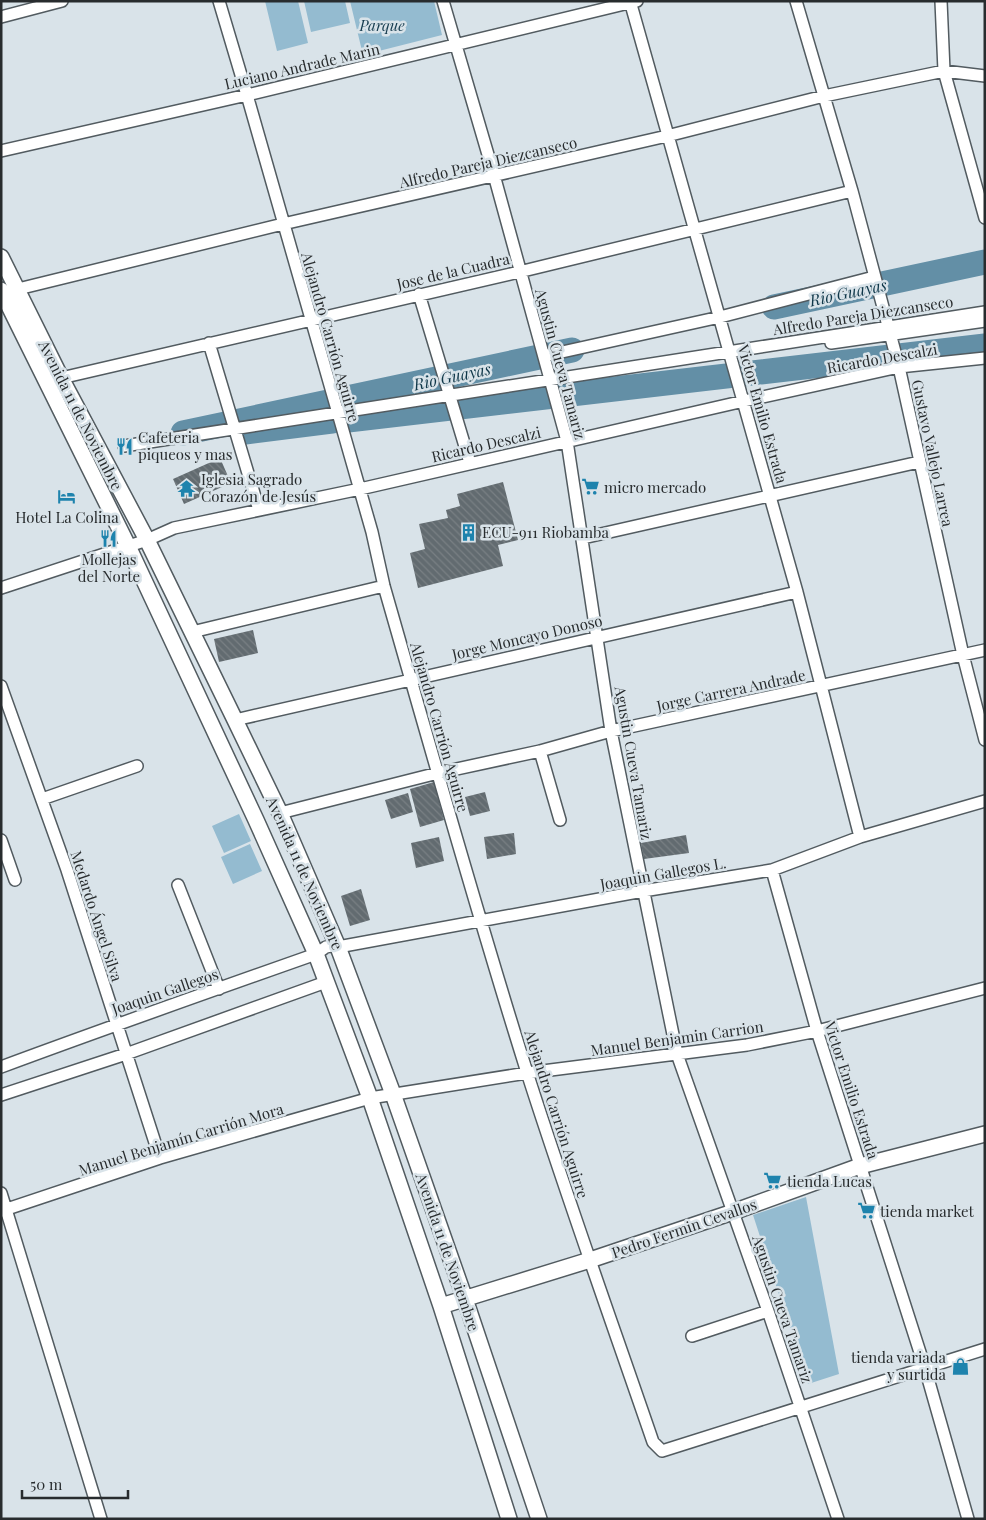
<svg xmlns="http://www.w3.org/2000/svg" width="986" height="1520" font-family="'Playfair Display',serif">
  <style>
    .park { fill: #94bbd0 }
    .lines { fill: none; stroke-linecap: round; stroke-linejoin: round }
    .river { stroke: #638fa6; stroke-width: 25 }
    .building { fill: url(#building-back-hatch) }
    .minor-casing { stroke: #525b60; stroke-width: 14 }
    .tertiary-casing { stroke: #525b60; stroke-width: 18 }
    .minor { stroke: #fff; stroke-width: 11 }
    .tertiary { stroke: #fff; stroke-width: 15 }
    .labels { text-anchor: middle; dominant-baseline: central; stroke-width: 5; stroke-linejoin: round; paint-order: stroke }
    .park-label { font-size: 15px; font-style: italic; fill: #153b4e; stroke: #d9e3e9 }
    .street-label { font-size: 15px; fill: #282c2e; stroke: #d9e3e9 }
    .poi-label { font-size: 15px; fill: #282c2e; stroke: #d9e3e9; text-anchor: start }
    .water-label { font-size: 16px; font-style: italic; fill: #0f3749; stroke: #d9e3e9 }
  </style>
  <defs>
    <pattern id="building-back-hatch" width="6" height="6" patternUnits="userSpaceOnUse" patternTransform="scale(1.25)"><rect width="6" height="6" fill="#626b70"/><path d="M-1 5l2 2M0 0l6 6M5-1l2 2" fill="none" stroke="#798084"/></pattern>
  </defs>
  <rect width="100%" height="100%" fill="#d9e3e9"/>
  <path class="park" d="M265 1H298L308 43 277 51Z
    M304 1H345L350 23 311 32Z
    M350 1H434L442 35 363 55Z
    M239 814 251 841 224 853 212 826Z
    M250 844 262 871 233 884 221 857Z
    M806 1197 839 1374 808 1384 753 1215Z"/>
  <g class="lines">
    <path class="river" d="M774 307 985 262
      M348 420 985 346
      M245 432 332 421
      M183 433 572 350"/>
  </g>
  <path class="building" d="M220 458 231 483 184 504 173 479Z
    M503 482 518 540 498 545 503 566 418 588 410 553 425 549 419 524 448 518 446 510 460 506 457 494Z
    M253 630 258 653 219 662 214 639Z
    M434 782 444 820 420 827 410 789Z
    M485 792 490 811 470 816 465 797Z
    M408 793 413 812 391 819 385 800Z
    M514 833 516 854 487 859 484 837Z
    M686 835 689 853 644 859 641 843Z
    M439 837 444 861 416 868 411 843Z
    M361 889 370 920 350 926 341 896Z"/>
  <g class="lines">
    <defs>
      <path id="minor" d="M219 1 247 95 372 532 384 586C430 746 475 907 525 1066 565 1192 610 1317 653 1442L662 1451 985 1349
        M443 1 494 175 567 441 611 731 677 1054 768 1311 838 1519
        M630 1 797 592 860 837
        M796 1 852 191 899 367 963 655 985 740
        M941 1 944 71 985 218
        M1 17 62 1
        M1 151 247 95 637 1
        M10 292 18 289 283 224 667 136 824 96 944 71 985 76
        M419 294 470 463
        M209 343 259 510
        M831 343 985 321
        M544 356 720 317 874 277
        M61 378 519 272 852 191
        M124 446 985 312
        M583 538 919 462
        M1 588 147 540 174 528 360 489 744 401 899 367 985 358
        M192 632 384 586
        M1 686 67 870 160 1158
        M235 720 797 592
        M540 751 560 820
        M42 799 137 766
        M280 813 438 773 540 751 611 731 985 650
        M1 840 15 880
        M772 870 817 1031 925 1368 968 1519
        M178 885 219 989
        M1 1067C106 1028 211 991 316 954L326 947 331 946 338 947 643 891 772 870 860 837 985 801
        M1 1095 126 1054 326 982
        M1 1193 101 1519
        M1 1211 160 1158 370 1098 527 1073 747 1045 817 1031 985 988
        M692 1336 768 1311"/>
      <path id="tertiary" d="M1 257 61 378 147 540 235 720 280 813 338 947 393 1094 465 1299 539 1519
        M1 290 128 546 256 820 316 954 370 1098 441 1306 509 1519
        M441 1306 590 1260 733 1212 860 1166 985 1134"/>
    </defs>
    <use href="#minor" class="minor-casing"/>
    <use href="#tertiary" class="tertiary-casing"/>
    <use href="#minor" class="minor"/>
    <use href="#tertiary" class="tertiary"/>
  </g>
  <defs>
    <symbol id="restaurant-bare" viewBox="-9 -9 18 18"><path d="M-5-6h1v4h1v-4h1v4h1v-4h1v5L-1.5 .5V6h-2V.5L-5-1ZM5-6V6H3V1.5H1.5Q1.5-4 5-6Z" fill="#1e83ad" stroke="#d9e3e9" stroke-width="2.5" paint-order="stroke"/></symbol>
    <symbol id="supermarket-bare" viewBox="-9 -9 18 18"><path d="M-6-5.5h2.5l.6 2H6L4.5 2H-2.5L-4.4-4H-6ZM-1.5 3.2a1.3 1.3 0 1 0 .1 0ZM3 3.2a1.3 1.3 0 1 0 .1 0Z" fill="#1e83ad" stroke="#d9e3e9" stroke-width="2.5" paint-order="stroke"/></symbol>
    <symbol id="temple-bare" viewBox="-9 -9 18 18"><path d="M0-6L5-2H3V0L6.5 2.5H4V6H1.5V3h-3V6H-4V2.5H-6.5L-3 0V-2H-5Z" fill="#1e83ad" stroke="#d9e3e9" stroke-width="2.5" paint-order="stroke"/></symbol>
    <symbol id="hotel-bare" viewBox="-9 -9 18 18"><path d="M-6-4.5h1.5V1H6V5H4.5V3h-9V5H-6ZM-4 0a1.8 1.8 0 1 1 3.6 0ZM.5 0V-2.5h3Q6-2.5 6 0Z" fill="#1e83ad" stroke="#d9e3e9" stroke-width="2.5" paint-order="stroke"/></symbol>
    <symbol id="building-bare" viewBox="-9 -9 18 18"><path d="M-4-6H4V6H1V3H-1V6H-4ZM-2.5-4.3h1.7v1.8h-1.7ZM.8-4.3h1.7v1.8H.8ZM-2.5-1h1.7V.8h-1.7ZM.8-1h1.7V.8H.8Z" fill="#1e83ad" stroke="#d9e3e9" stroke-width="2.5" paint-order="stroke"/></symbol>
    <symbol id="shop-bare" viewBox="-9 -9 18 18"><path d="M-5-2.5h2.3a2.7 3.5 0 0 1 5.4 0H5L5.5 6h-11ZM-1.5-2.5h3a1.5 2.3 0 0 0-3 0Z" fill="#1e83ad" stroke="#d9e3e9" stroke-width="2.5" paint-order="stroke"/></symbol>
  </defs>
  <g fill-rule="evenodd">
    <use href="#restaurant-bare" x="112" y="434" width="25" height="25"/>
    <use href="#supermarket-bare" x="578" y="474" width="25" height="25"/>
    <use href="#temple-bare" x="174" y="476" width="25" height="25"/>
    <use href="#hotel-bare" x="54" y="484" width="25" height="25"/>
    <use href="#building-bare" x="456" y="520" width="25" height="25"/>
    <use href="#restaurant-bare" x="96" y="526" width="25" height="25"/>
    <use href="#supermarket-bare" x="760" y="1168" width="25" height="25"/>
    <use href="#supermarket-bare" x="854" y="1198" width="25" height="25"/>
    <use href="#shop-bare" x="948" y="1354" width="25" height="25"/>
  </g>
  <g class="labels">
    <g class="park-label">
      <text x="382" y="25">Parque</text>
    </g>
    <g class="street-label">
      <text transform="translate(302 66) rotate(-13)">Luciano Andrade Marin</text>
      <text transform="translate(488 162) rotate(-13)">Alfredo Pareja Diezcanseco</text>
      <text transform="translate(453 271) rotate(-13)">Jose de la Cuadra</text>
      <text transform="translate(863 315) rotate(-9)">Alfredo Pareja Diezcanseco</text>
      <text transform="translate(331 337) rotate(74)">Alejandro Carrión Aguirre</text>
      <text transform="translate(882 358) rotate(-10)">Ricardo Descalzi</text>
      <text transform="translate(561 364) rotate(75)">Agustin Cueva Tamariz</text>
      <text transform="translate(763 414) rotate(74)">Victor Emilio Estrada</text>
      <text transform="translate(81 415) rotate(63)">Avenida 11 de Noviembre</text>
      <text transform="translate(486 444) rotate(-13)">Ricardo Descalzi</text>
      <text transform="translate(933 453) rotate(78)">Gustavo Vallejo Larrea</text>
      <text transform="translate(527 637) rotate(-13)">Jorge Moncayo Donoso</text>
      <text transform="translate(731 690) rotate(-12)">Jorge Carrera Andrade</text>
      <text transform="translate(440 727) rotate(74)">Alejandro Carrión Aguirre</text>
      <text transform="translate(634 763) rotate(80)">Agustin Cueva Tamariz</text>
      <text transform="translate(305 873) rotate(66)">Avenida 11 de Noviembre</text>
      <text transform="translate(663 873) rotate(-10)">Joaquin Gallegos L.</text>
      <text transform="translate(97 916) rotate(72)">Medardo Ángel Silva</text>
      <text transform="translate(165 991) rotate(-19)">Joaquin Gallegos</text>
      <text transform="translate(677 1038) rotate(-8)">Manuel Benjamin Carrion</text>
      <text transform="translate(852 1090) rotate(72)">Victor Emilio Estrada</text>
      <text transform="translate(557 1114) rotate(72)">Alejandro Carrión Aguirre</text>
      <text transform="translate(181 1139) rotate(-17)">Manuel Benjamín Carrión Mora</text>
      <text transform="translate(684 1228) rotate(-19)">Pedro Fermin Cevallos</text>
      <text transform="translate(448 1252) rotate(71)">Avenida 11 de Noviembre</text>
      <text transform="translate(783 1309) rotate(71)">Agustin Cueva Tamariz</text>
    </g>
    <g class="poi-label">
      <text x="138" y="437">Cafeteria<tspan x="138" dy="17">piqueos y mas</tspan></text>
      <text x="201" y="479">Iglesia Sagrado<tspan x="201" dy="17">Corazón de Jesús</tspan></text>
      <text x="604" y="487">micro mercado</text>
      <text x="67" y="517" text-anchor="middle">Hotel La Colina</text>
      <text x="482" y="532">ECU-911 Riobamba</text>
      <text x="109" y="559" text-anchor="middle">Mollejas<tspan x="109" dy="17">del Norte</tspan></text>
      <text x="787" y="1181">tienda Lucas</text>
      <text x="880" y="1211">tienda market</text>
      <text x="946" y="1357" text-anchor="end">tienda variada<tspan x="946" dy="17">y surtida</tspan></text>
    </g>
    <g class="water-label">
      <text transform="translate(848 292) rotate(-12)">Rio Guayas</text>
      <text transform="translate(452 376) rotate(-12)">Rio Guayas</text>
    </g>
  </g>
  <rect width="986" height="1520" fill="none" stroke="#282c2e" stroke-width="5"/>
  <path d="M22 1490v8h106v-8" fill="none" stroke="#282c2e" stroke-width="2.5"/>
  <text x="30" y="1490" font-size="15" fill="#282c2e" stroke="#d9e3e9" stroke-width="4" paint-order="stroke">50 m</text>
</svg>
